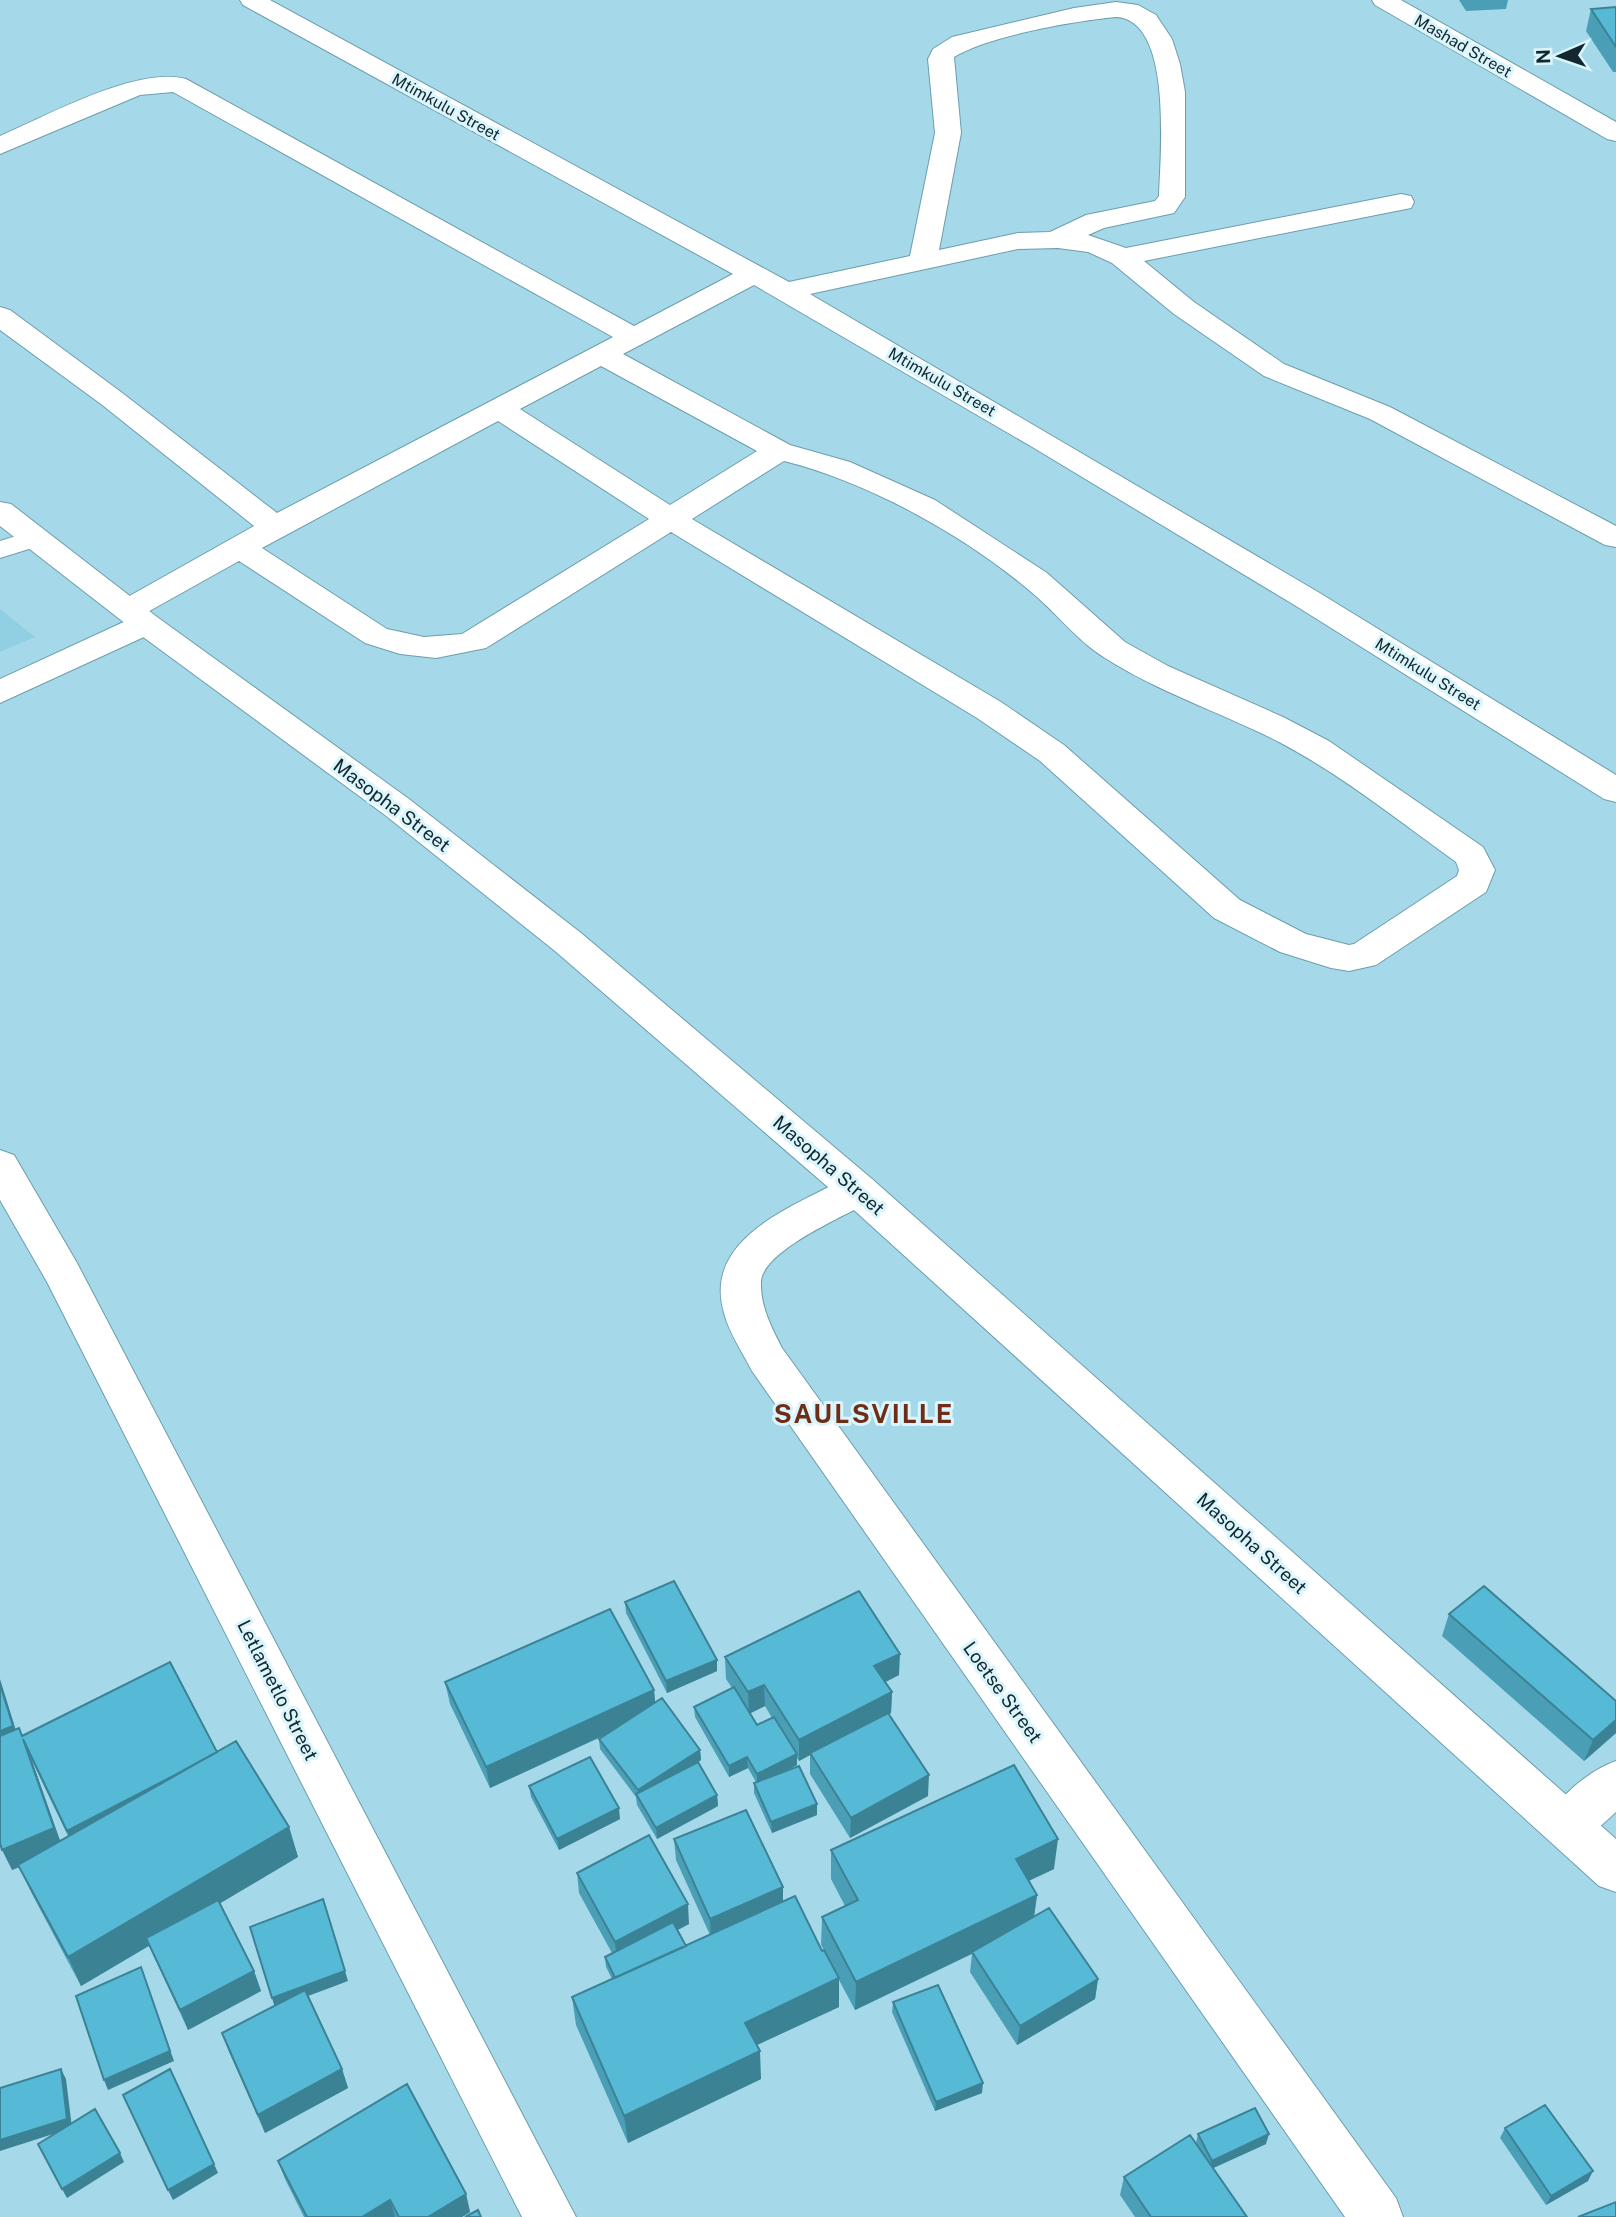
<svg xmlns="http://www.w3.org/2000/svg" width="1616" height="2217" font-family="'Public Sans',sans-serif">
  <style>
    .built { fill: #91cfe2 }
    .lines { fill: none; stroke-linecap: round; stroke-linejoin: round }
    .lane-casing { stroke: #6b9ead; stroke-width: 2 }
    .street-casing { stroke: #6b9ead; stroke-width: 2 }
    .secondary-casing { stroke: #6b9ead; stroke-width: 2 }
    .lane { fill: #fff; fill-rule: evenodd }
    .street { fill: #fff; fill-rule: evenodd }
    .secondary { fill: #fff; fill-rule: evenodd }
    .wall { fill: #4a9fb7; fill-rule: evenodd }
    .shaded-wall { fill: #3c8295 }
    .building { fill: #56b9d5; stroke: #3c8295; stroke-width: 2 }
    .labels { text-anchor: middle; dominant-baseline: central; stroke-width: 6; stroke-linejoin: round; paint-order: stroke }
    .far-street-label { font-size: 16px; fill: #13282e; stroke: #dbf5fd }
    .street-label { font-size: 19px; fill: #13282e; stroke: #dbf5fd }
    .district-label { font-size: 26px; font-weight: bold; letter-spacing: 2px; fill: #6f2d17; stroke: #dbf5fd }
  </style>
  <rect width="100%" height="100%" fill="#a5d9e9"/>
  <path class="built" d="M0 609 35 637 0 652Z"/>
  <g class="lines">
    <defs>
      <path id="lane" d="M35 530 45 532 48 538 45 544 0 558V541Z"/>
      <path id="street" d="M240 0H270L789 282 910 256 935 133 928 59 933 49 952 37 1074 8 1116 2 1138 5 1156 15 1172 39 1180 64 1185 92V197L1174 213 1104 228 1088 235 1126 248 1401 194 1411 196 1414 202 1411 208 1401 210 1144 261 1194 302 1284 364 1390 407 1616 526V547L1605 545 1370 419 1264 376 1174 314 1112 263 1088 252 1058 248 1018 249 810 294 1318 592 1616 775V802L1604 799 1296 606 1034 448 754 285 623 354 790 445 850 462 935 500 1047 573 1125 642 1168 666 1283 717 1329 741 1483 847 1495 870 1486 892 1376 965 1349 971 1331 968 1280 952 1214 918 1040 761 977 718 671 532 486 648 436 658 400 654 365 643 239 561 144 614 157 617 162 624 157 631 0 703V679L128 620 117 617 112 610 117 603 254 526 101 404 0 330V307L10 310 121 392 277 513 613 337 173 92 140 95 0 154V136C47 116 136 66 186 79L634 326 733 274 243 5ZM1116 17C1174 20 1160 157 1159 196L1155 201 1086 215 1050 232 1018 233 939 250 961 133 954 57C988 36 1074 21 1116 17ZM601 366 757 451 670 505 520 409ZM498 421 649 519 462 634 424 637 387 629 262 548ZM784 461C868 482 964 535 1030 591 1056 612 1076 640 1105 658 1160 693 1223 713 1281 743 1343 776 1399 821 1456 862L1459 870 1457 876 1354 944 1349 945 1306 934 1240 900 1064 745 1001 702 692 519Z
        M1372 0H1401L1616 122V141L1607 139 1375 5Z
        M0 1150 14 1155 77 1263 576 2217H522L47 1282 0 1200Z
        M858 1175 872 1179 878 1190 872 1201C846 1215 764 1250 761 1281 760 1306 771 1326 782 1348L1396 2198 1403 2217H1345L752 1371C743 1353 729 1333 724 1313 702 1238 793 1207 844 1179Z
        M1616 1761V1812L1584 1841 1567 1848 1550 1841 1543 1826C1555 1799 1588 1771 1616 1761Z"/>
      <path id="secondary" d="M0 502 11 504 157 617 409 799 581 933 872 1179 1616 1839V1892L1599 1886 844 1201 555 951 385 815 135 631 0 526Z"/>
    </defs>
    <use href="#lane" class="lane-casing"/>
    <use href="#street" class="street-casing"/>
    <use href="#secondary" class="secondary-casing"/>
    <use href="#lane" class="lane"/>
    <use href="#street" class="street"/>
    <use href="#secondary" class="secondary"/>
  </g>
  <path class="wall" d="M1459 0H1508L1506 9 1466 11Z
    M1616 7V72H1613L1586 31 1591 9Z
    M625 1602 717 1660V1671L667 1693 626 1613Z
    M1449 1614 1616 1701V1733L1584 1761 1442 1636Z
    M725 1657 899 1675 885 1682 892 1692 891 1713 889 1714 928 1796 850 1838 810 1774V1755L799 1761 797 1758V1765L784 1771 817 1815 772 1833 754 1793V1783L756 1782 748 1768 729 1777 695 1717 694 1707 732 1688 726 1679ZM765 1706 772 1718 757 1725 750 1713Z
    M445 1682 654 1690 655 1703 700 1750 701 1760 698 1762 717 1795 718 1806 657 1839 637 1805 636 1797 600 1749 599 1739 603 1736 490 1788 450 1704Z
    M15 1730 22 1736 217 1752 289 1827 298 1857 220 1903 254 1971 261 1991 188 2030 149 1946 81 1986 32 1894 19 1867 12 1870ZM32 1761 68 1836 60 1841Z
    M529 1786 620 1819 559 1850 531 1797Z
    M674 1839 783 1901 822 1951 824 1950 821 1945 822 1917 845 1906 831 1879V1850L1054 1869 1029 1881 1037 1895 1034 1917 1098 1979 1095 1999 1017 2045 970 1972 972 1954 855 2010 839 1980V2007L757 2045 761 2079 628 2143 576 2025 572 1997 612 1979 606 1967 605 1957 612 1953 579 1893 577 1873 689 1924 677 1930 686 1946 710 1935 676 1860Z
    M348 1981 308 1996 342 2069 348 2088 265 2133 229 2052 222 2033 274 2006Z
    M893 2002 982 2093 935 2111 892 2012Z
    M1505 2128 1588 2181 1546 2205 1500 2138Z
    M1198 2134 1266 2144 1213 2168 1247 2217H1135L1120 2195 1124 2177 1196 2143Z
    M278 2161 466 2194 470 2212 462 2217H304L285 2179Z"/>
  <path class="shaded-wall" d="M900 1654 899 1675 874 1688V1666Z
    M717 1660V1671L667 1693 666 1681Z
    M0 1679 18 1737 0 1743Z
    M764 1685 765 1706 749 1714 748 1692Z
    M654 1690 656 1711 490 1788 486 1767Z
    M892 1692 891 1713 811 1755 810 1753V1755L799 1761V1740Z
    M1616 1720V1733L1584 1761 1593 1740Z
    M23 1739 32 1761 63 1849 12 1870 2 1850Z
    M700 1750 701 1760 639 1801 638 1790Z
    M218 1753 76 1851 67 1831Z
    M797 1754V1765L757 1785V1774Z
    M747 1757 748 1768 729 1777V1766Z
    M929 1775 928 1796 850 1838 851 1818Z
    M717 1795 718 1806 657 1839 656 1828Z
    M817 1804V1815L772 1833 771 1822Z
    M619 1808 620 1819 559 1850 557 1839Z
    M289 1827 298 1857 81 1986 68 1957Z
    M1058 1839 1054 1869 1013 1888 1016 1859Z
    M783 1887V1907L711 1939 710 1919Z
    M1037 1895 1033 1924 855 2010 856 1982Z
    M688 1904 689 1924 617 1962 615 1942Z
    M141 1967 174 2061 108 2090 104 2080Z
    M254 1971 261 1991 188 2030 180 2010Z
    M345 1971 348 1981 275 2008 272 1998Z
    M839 1978V2007L746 2050 745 2023Z
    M1098 1979 1095 1999 1017 2045 1020 2026Z
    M760 2051 761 2079 628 2143 624 2116Z
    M61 2069 66 2079 72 2128 0 2151V2140Z
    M342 2069 348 2088 265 2133 258 2115Z
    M983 2083 982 2093 935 2111 936 2102Z
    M1269 2134 1266 2144 1209 2170 1212 2161Z
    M120 2153 124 2162 67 2198 62 2189Z
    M214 2164 218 2173 173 2200 168 2190Z
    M1593 2171 1588 2181 1546 2205 1551 2196Z
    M466 2194 470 2212 462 2217H428Z
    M390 2200 395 2217H362Z"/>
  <path class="building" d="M1616 7V47L1591 9Z
    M674 1581 717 1660 666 1681 625 1602Z
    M1484 1586 1616 1701V1720L1593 1740 1449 1614Z
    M859 1591 900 1654 874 1666 892 1692 799 1740 764 1685 748 1692 725 1657Z
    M610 1609 654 1690 486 1767 445 1682Z
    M170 1662 217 1752 177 1774 67 1831 23 1739 54 1828 2 1850 0 1843V1736L19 1728 22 1736Z
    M0 1684 13 1726 0 1731Z
    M734 1687 757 1725 774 1717 797 1754 757 1774 747 1757 729 1766 694 1707Z
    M662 1698 700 1750 638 1790 599 1739Z
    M888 1713 929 1775 851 1818 810 1753Z
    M236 1741 289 1827 68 1957 18 1865Z
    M590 1757 619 1808 557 1839 529 1786Z
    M698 1762 717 1795 656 1828 636 1794Z
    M1014 1765 1058 1839 1016 1859 1037 1895 856 1982 822 1917 858 1900 831 1850Z
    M799 1766 817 1804 771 1822 754 1783Z
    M746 1810 783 1887 710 1919 674 1839Z
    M649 1835 688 1904 615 1942 577 1873Z
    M795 1896 822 1951 824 1950 839 1978 745 2023 760 2051 624 2116 572 1997Z
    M323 1899 345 1971 272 1998 250 1927Z
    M218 1900 254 1971 180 2010 146 1938Z
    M1049 1908 1098 1979 1020 2026 972 1952Z
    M673 1922 686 1946 615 1978 605 1957Z
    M141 1967 170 2051 104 2080 76 1996Z
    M938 1985 983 2083 936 2102 893 2002Z
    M305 1990 342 2069 258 2115 222 2033Z
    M61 2069 67 2119 0 2140V2088Z
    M170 2069 214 2164 168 2190 123 2095Z
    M407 2084 466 2194 428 2217H399L390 2200 362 2217H307L278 2161Z
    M1545 2105 1593 2171 1551 2196 1505 2128Z
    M1255 2108 1269 2134 1212 2161 1198 2134Z
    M95 2109 120 2153 62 2189 38 2144Z
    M1190 2135 1247 2217H1151L1124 2177Z
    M1616 2202V2217H1578Z
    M478 2210 481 2217H465Z"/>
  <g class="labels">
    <g class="far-street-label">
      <text transform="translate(1463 46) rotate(30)">Mashad Street</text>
      <text transform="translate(446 107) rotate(29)">Mtimkulu Street</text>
      <text transform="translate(942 382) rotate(30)">Mtimkulu Street</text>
      <text transform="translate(1428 674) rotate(32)">Mtimkulu Street</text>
    </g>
    <g class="street-label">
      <text transform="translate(392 805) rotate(37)">Masopha Street</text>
      <text transform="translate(829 1165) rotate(41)">Masopha Street</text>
      <text transform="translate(1252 1543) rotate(42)">Masopha Street</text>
      <text transform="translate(278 1690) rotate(63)">Letlametlo Street</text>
      <text transform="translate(1003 1692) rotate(54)">Loetse Street</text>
    </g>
    <g class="district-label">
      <text x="864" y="1413">SAULSVILLE</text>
    </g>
  </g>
  <g transform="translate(1560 56) rotate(268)" stroke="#dbf5fd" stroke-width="5" paint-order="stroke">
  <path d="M0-5L12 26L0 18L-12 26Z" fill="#13282e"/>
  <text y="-10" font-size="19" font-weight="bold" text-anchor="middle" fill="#13282e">N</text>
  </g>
</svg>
